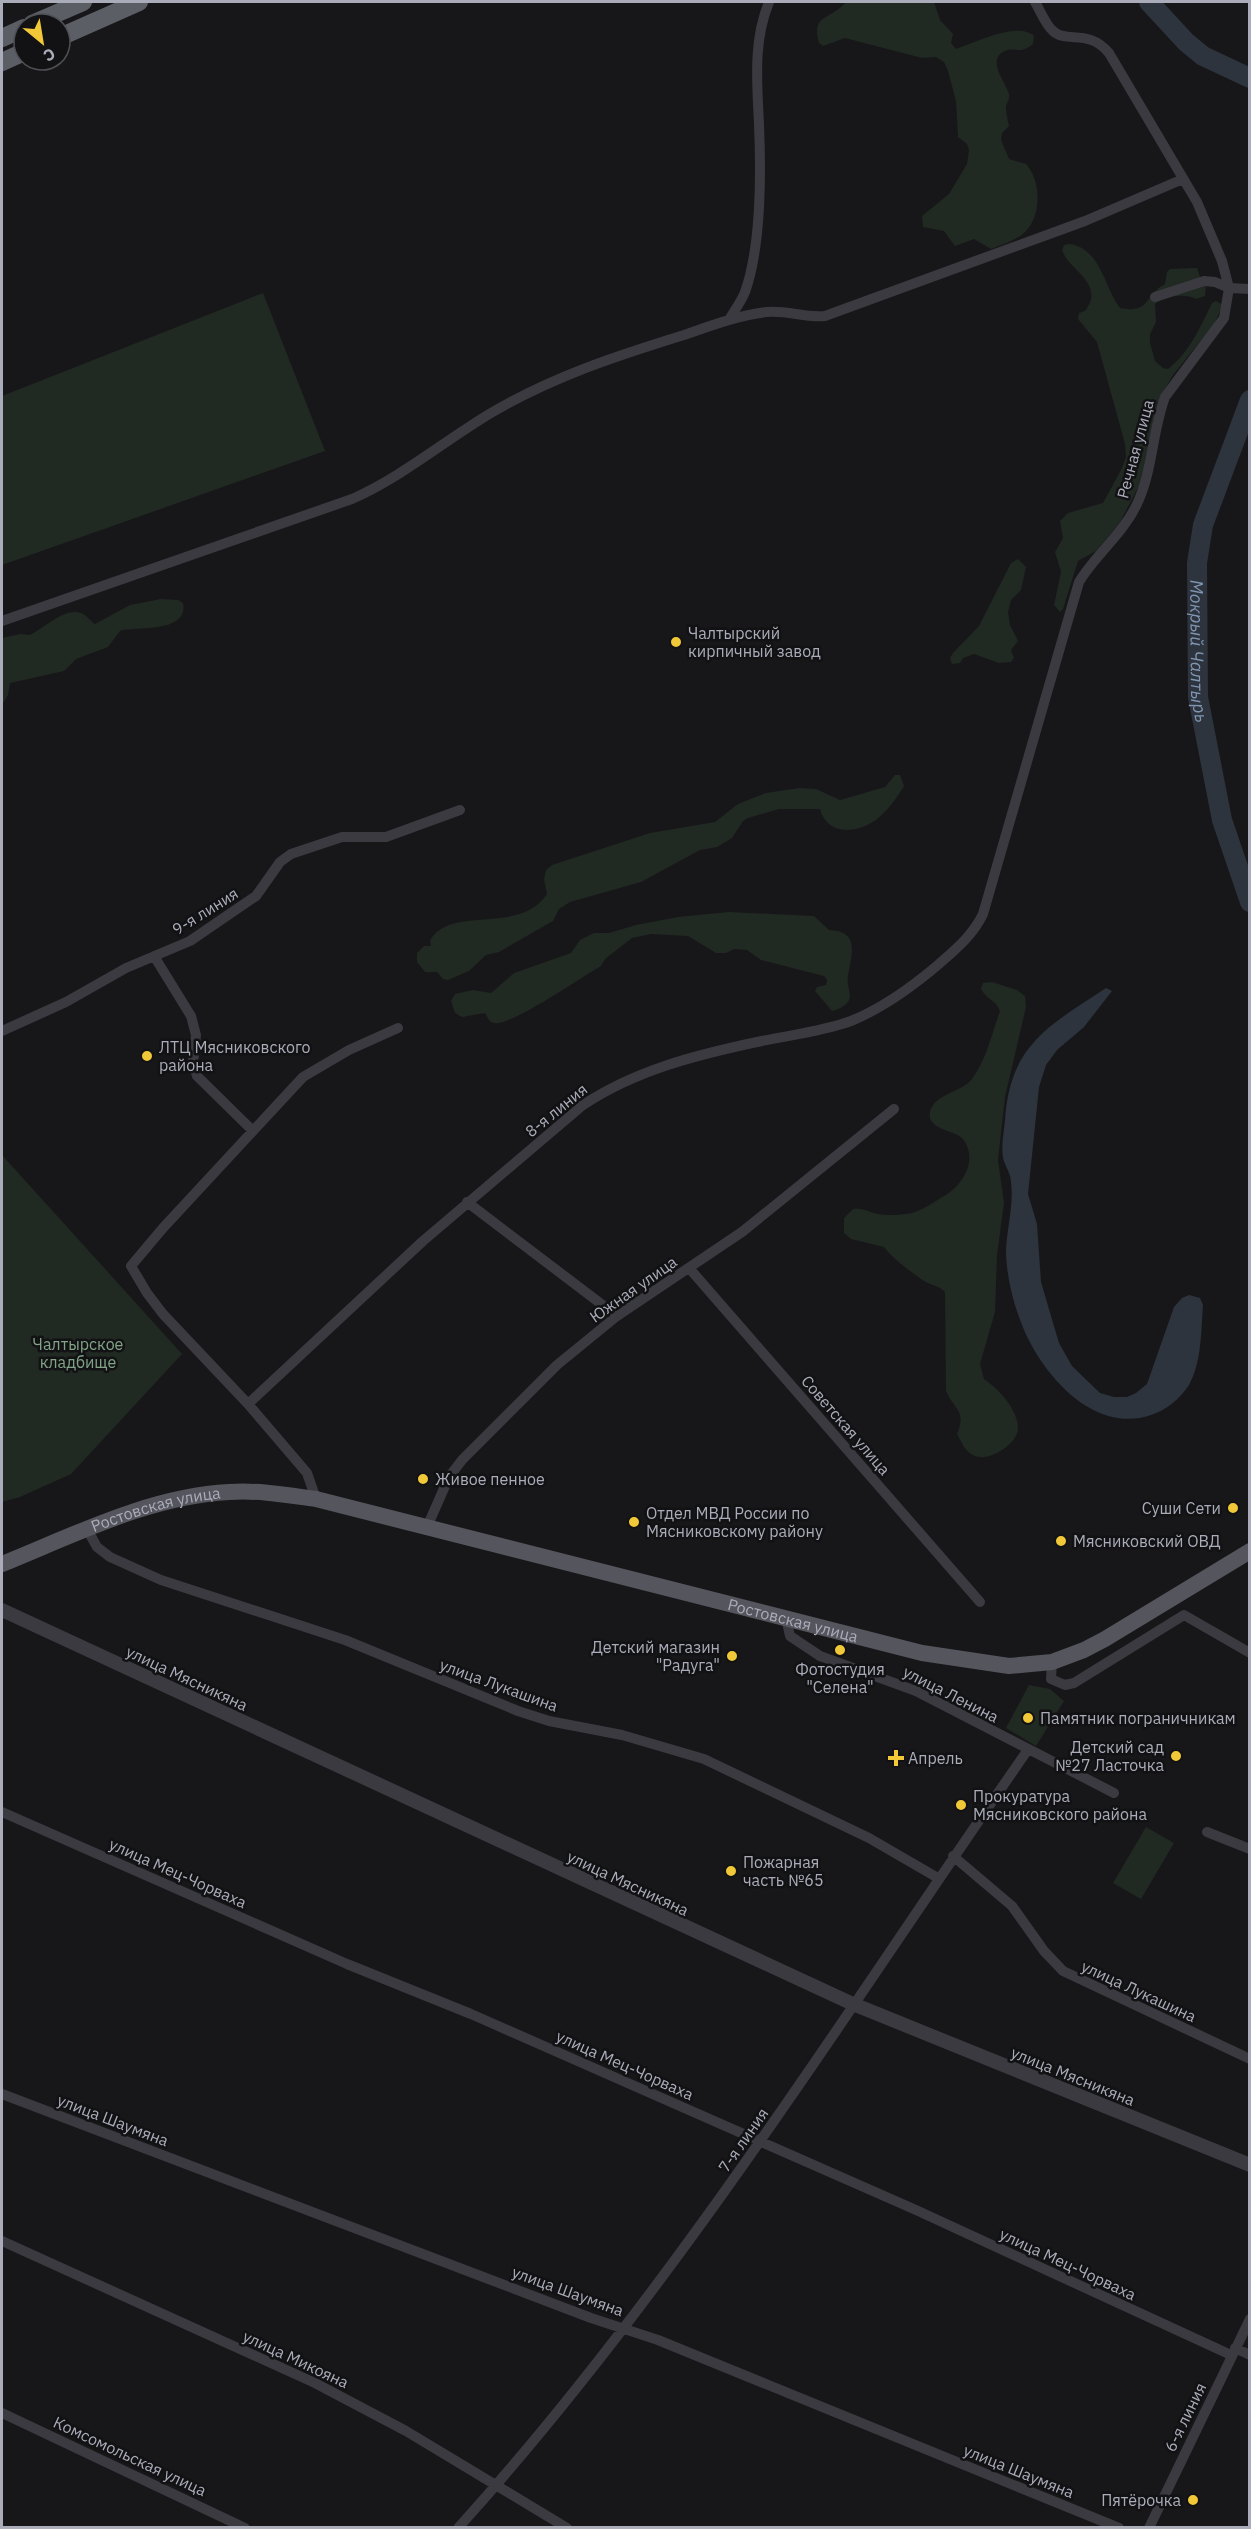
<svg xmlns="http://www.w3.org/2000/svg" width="1251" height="2529" font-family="'IBM Plex Sans',sans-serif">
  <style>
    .green { fill: #212923 }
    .water { fill: #2d343d }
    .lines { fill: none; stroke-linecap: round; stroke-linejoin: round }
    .river { stroke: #2d343d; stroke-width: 20 }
    .minor { stroke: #3a3a40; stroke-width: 10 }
    .tertiary { stroke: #3a3a40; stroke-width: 14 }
    .primary { stroke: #54555d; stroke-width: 16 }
    .trunk { stroke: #5c5e66; stroke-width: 18 }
    .poi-dot { fill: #f1c938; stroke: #121214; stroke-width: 2 }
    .labels { text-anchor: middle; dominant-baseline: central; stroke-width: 5; stroke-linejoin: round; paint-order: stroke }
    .street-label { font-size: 16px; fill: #aaacb9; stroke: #121214 }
    .poi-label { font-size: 16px; fill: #aaacb9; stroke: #121214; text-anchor: start }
    .park-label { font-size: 16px; fill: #81a487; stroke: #121214 }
    .water-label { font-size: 18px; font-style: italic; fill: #8196b3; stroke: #121214 }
  </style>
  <rect width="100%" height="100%" fill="#171719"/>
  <path class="green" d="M846 2H934L940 20 953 34 951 43 956 49C974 43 1018 21 1034 36L1033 44C1019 56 1014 45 1003 52 987 61 1006 83 1009 94 1010 100 1006 103 1006 108 1006 114 1008 120 1009 126L1002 133 1001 140 1009 159 1026 164C1041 180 1042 215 1026 231 1016 241 1003 244 991 249L974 239 955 246 944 231 923 227 922 216 949 194 967 164 969 150 967 144 958 137 956 101 948 71 944 62 936 57 922 58 845 38 823 46 819 43C811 14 829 21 846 2Z
    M1069 244C1101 248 1104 287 1120 308 1151 314 1144 295 1165 284L1167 272 1170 269 1197 268 1202 283 1206 284 1205 296 1196 299C1185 293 1165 296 1155 304L1156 322 1150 334V343L1155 361 1163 368 1168 369C1189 353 1201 326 1212 303L1216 301 1223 305 1214 324 1173 375 1157 403 1143 478 1119 524 1096 551 1078 561 1063 609 1060 612 1054 605 1061 572 1055 552 1063 538 1060 521 1068 513 1103 503 1121 470 1126 457 1125 444 1097 342 1078 319 1079 313 1085 311C1106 283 1069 271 1062 250L1064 245Z
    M263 293 325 451 2 565V396Z
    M1018 559 1026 567 1021 590 1011 600 1008 612 1010 625 1018 641 1011 650 1014 658 1011 662 999 663 974 654 963 658 960 663 952 664 950 658 953 653 979 626 1011 563Z
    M161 599 178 600 183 603C189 634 136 626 120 631L108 647 76 659 64 671 10 683 8 695 2 705V638L20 634 30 635C44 628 65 607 81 613 87 615 90 621 95 624L130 605Z
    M895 775H900L904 786C897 798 888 810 877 819 857 834 827 836 820 809H779L748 818 743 821 732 838 717 847 700 850 641 882 570 902 559 909 553 921 499 952 486 955 469 971 448 980 443 979 437 972H425L417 962V953L424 946H431L430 940C452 904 519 936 547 894L544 879 546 870 552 865 650 833 715 822 738 804 766 793 799 788 816 789 840 800 885 787Z
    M729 912 814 916 829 930C860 931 852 954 848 975 845 991 861 1002 832 1011L815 991 817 987 826 985 827 980 824 976 761 960 747 950 734 949 726 953H716L688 936 651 934 632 938 605 959 601 966C583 976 510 1027 494 1023 489 1022 488 1018 485 1013L462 1017 455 1013 451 1001 455 994 473 990 491 993 514 973 571 953 580 940 594 933H609L636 925 678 917Z
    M992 982 1017 990 1025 996 1026 1007 1005 1097 998 1160 1004 1203 997 1255 995 1312 980 1364 984 1379C999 1389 1018 1410 1018 1428 1018 1444 989 1462 975 1456 965 1452 962 1443 957 1434 967 1410 954 1410 946 1391L945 1292C938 1285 932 1286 924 1281 912 1273 892 1258 884 1247L851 1239 844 1233V1218L853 1209C862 1208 866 1211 874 1213 883 1216 897 1215 906 1214 919 1213 932 1203 944 1196 962 1186 979 1160 963 1139 956 1130 926 1130 930 1112 935 1093 961 1093 972 1079 986 1061 992 1033 1000 1011 996 1000 986 999 981 989L983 983Z
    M2 1155 182 1354 71 1474 20 1497 2 1502Z
    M1029 1685 1050 1689 1064 1701 1036 1746 1006 1728Z
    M1146 1827 1174 1843 1141 1899 1113 1883Z"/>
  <path class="water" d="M1106 988 1112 991 1084 1027 1057 1050 1046 1065 1039 1087 1028 1194 1037 1224 1041 1282 1059 1343 1072 1366 1100 1393 1114 1397H1127L1136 1393 1147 1384 1174 1307 1182 1298 1189 1295 1200 1298 1203 1305C1201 1330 1202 1362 1189 1385 1181 1398 1165 1411 1151 1415 1093 1435 1041 1373 1022 1325 1013 1303 1006 1274 1006 1250 1007 1228 1014 1204 1011 1182 1011 1173 1004 1165 1003 1157 1001 1146 1004 1132 1005 1120 1010 1044 1049 1026 1106 988Z"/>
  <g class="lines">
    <g class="river">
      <path d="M1149 2 1186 42 1203 56 1250 78"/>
      <path id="s1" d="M1250 400 1203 525 1197 563 1198 697 1222 820 1250 902"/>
    </g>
    <path class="minor" d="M1155 297 1204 281 1215 282 1229 288 1250 289
      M729 320C734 311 741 302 745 292 761 247 761 172 759 124 757 82 753 41 769 2
      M2 621 352 499C402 477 444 441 491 413 552 377 616 356 684 335 710 326 739 315 767 312 787 310 805 318 825 316L1085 221 1183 179
      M154 956 191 1016 196 1035 193 1063 197 1076 253 1131
      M2 1031 66 1002 126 968 190 941 256 896 280 862 291 854 342 837H386L460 810
      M467 1202 617 1316
      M689 1268 980 1602
      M248 1404 423 1241 583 1105C636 1070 696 1055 757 1042 789 1035 821 1032 851 1021 883 1008 912 987 939 964 956 949 973 935 983 914L1079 582C1096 554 1123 534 1137 504 1153 470 1152 432 1165 397L1224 318 1229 288 1222 261 1197 202 1109 53C1088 28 1067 44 1053 31 1045 24 1040 10 1035 2
      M316 1499 307 1473 248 1404 163 1314 147 1293 131 1266 163 1228 303 1077 349 1050 398 1028
      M427 1527 449 1477 462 1460 557 1365 617 1316 742 1232 894 1109
      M87 1529 97 1547 110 1557 161 1580 345 1640 518 1711 549 1721 622 1735 704 1759 869 1838 938 1878
      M786 1618 790 1636 820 1656 916 1691 1114 1793
      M1052 1662 1051 1679 1065 1685 1074 1683 1184 1615 1250 1653
      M2 1812 347 1964 471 2014 916 2210 1231 2355
      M1207 1832 1250 1849
      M953 1856 1012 1906 1044 1951 1063 1971 1250 2059
      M2 2094 591 2318 658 2340 1119 2528
      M2 2241 315 2383 406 2431 567 2528
      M1235 2348 1250 2355
      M2 2413 245 2528
      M458 2528C674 2289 844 2014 1027 1751
      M1149 2528 1250 2319"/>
    <path class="tertiary" d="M2 1610 853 2004 1250 2165"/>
    <path class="primary" id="s2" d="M2 1564C74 1535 150 1496 229 1492 259 1490 287 1495 316 1499L922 1653 1009 1666 1052 1662 1084 1650 1105 1639 1250 1551"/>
    <path class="trunk" d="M32 24 83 2
      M60 37 139 2
      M2 38 24 28
      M2 62 24 52"/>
  </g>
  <g class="poi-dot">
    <circle cx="676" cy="642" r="6"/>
    <circle cx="147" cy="1056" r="6"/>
    <circle cx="423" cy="1479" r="6"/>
    <circle cx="1233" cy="1508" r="6"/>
    <circle cx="634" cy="1522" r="6"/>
    <circle cx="1061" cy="1541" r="6"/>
    <circle cx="840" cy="1650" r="6"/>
    <circle cx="732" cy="1656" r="6"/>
    <circle cx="1028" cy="1718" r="6"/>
    <circle cx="1176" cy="1756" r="6"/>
    <path d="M893 1749h6v6h6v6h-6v6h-6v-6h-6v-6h6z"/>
    <circle cx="961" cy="1805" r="6"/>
    <circle cx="731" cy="1871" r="6"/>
    <circle cx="1193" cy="2500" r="6"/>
  </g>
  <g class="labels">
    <g class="street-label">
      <text transform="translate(1135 449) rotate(-75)">Речная улица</text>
      <text transform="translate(205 911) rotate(-32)">9-я линия</text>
      <text transform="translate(556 1110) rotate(-39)">8-я линия</text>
      <text transform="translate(633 1289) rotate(-35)">Южная улица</text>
      <text transform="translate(846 1425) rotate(49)">Советская улица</text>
      <text stroke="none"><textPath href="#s2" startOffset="164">Ростовская улица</textPath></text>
      <text stroke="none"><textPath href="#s2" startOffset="819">Ростовская улица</textPath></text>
      <text transform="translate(187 1678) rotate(25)">улица Мясникяна</text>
      <text transform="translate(499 1685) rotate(20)">улица Лукашина</text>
      <text transform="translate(951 1694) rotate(27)">улица Ленина</text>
      <text transform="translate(178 1873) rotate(24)">улица Мец-Чорваха</text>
      <text transform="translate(628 1883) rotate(25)">улица Мясникяна</text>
      <text transform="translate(1139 1991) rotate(25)">улица Лукашина</text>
      <text transform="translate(625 2065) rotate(24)">улица Мец-Чорваха</text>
      <text transform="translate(1073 2076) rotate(22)">улица Мясникяна</text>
      <text transform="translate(113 2120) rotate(21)">улица Шаумяна</text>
      <text transform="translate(743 2140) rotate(-55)">7-я линия</text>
      <text transform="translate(1068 2264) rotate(25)">улица Мец-Чорваха</text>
      <text transform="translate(568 2291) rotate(20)">улица Шаумяна</text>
      <text transform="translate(296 2359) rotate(25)">улица Микояна</text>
      <text transform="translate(1185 2417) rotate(-64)">6-я линия</text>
      <text transform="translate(130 2456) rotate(25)">Комсомольская улица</text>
      <text transform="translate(1019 2471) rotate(22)">улица Шаумяна</text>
    </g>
    <g class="poi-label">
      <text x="688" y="633">Чалтырский<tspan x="688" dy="18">кирпичный завод</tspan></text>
      <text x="159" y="1047">ЛТЦ Мясниковского<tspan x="159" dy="18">района</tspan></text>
      <text x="435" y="1479">Живое пенное</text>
      <text x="1221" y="1508" text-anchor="end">Суши Сети</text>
      <text x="646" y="1513">Отдел МВД России по<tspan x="646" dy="18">Мясниковскому району</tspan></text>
      <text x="1073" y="1541">Мясниковский ОВД</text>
      <text x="720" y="1647" text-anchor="end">Детский магазин<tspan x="720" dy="18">"Радуга"</tspan></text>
      <text x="840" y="1669" text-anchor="middle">Фотостудия<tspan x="840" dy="18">"Селена"</tspan></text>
      <text x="1040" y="1718">Памятник пограничникам</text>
      <text x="1164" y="1747" text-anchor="end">Детский сад<tspan x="1164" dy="18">№27 Ласточка</tspan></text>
      <text x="908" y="1758">Апрель</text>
      <text x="973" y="1796">Прокуратура<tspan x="973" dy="18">Мясниковского района</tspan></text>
      <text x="743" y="1862">Пожарная<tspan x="743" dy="18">часть №65</tspan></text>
      <text x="1181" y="2500" text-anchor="end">Пятёрочка</text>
    </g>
    <g class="park-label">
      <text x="78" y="1344">Чалтырское<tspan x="78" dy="18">кладбище</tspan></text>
    </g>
    <g class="water-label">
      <text stroke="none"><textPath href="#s1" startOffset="260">Мокрый Чалтырь</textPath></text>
    </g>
  </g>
  <rect width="1251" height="2529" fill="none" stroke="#aaacb9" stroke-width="6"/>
  <g transform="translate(42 42) rotate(150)"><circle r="28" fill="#121214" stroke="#4f5056" stroke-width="1.5"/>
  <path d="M0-4.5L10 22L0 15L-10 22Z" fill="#f1c938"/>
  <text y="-9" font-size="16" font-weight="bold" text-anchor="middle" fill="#aaacb9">С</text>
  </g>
</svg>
